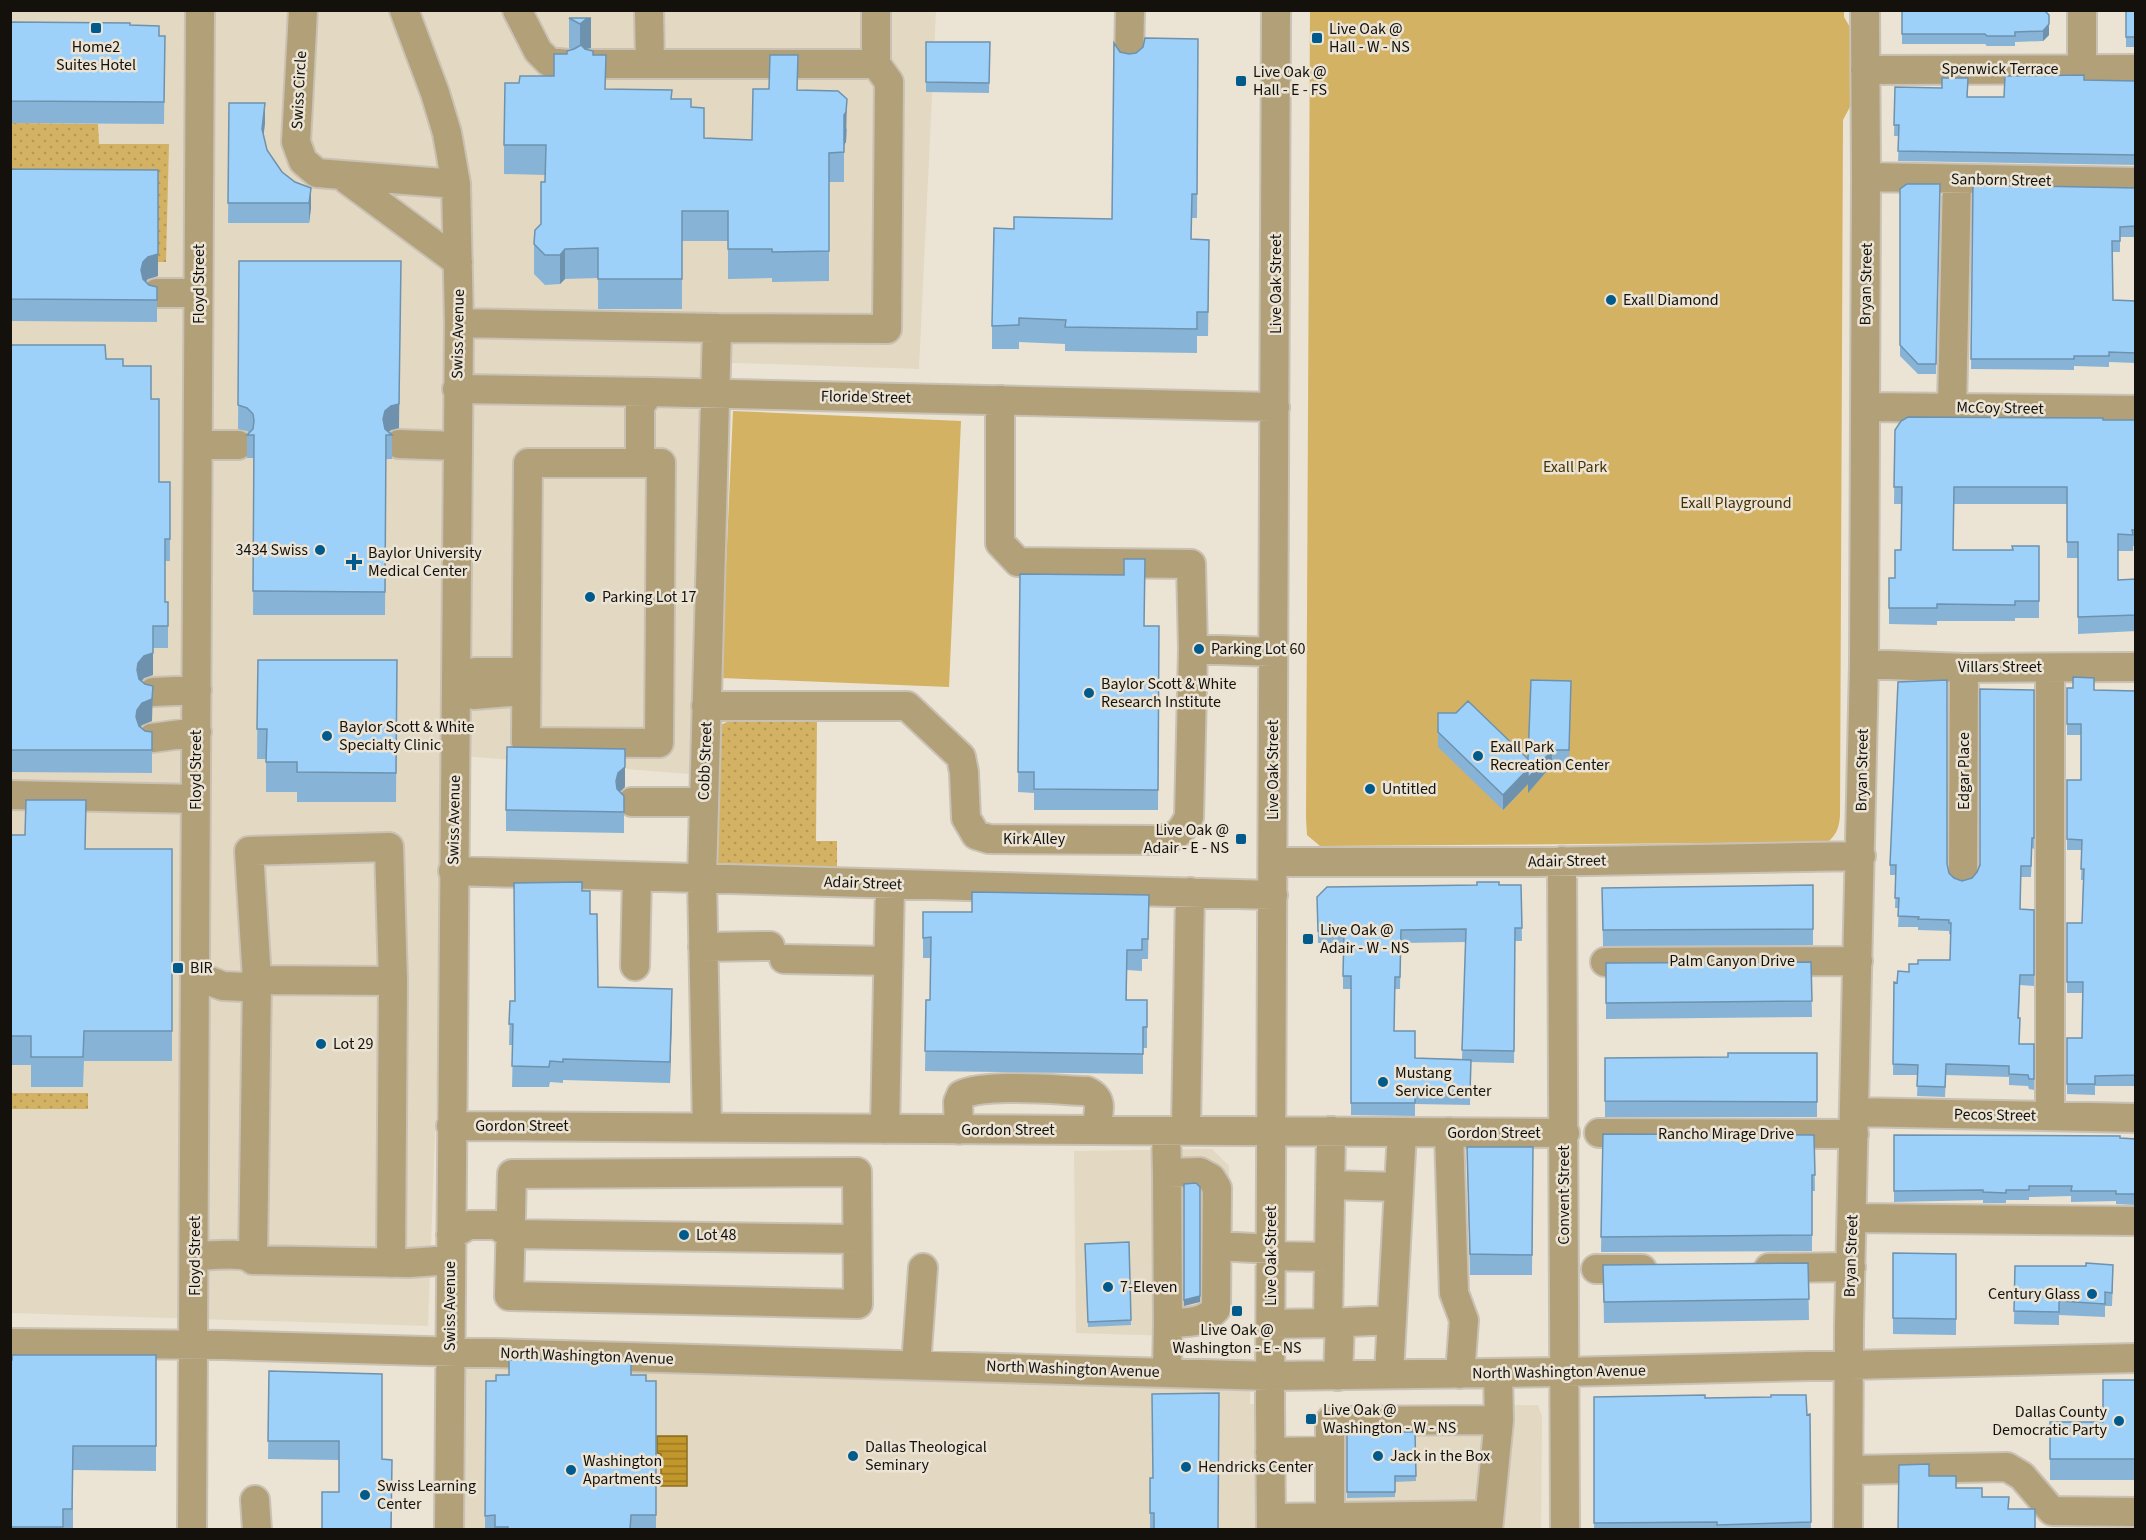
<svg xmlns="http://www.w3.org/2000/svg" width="2146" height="1540" font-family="'Source Sans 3',sans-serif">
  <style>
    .built { fill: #e3d8c2 }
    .grass { fill: url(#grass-dots) }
    .green { fill: #d4b264 }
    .water { fill: url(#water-rules); stroke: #8d6e21; stroke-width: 1.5 }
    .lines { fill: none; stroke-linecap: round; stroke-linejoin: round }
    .minor-casing { stroke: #c9c1b4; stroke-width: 32 }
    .minor { stroke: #b2a078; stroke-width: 28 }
    .wall { fill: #87b4d6; fill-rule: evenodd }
    .shaded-wall { fill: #6e92ae }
    .building { fill: #9dd1f9; stroke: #6e92ae; stroke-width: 1.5 }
    .poi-dot { fill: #005b8c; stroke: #ebe3d4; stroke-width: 2 }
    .labels { text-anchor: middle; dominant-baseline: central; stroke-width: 5; stroke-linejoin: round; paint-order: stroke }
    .poi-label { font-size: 16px; fill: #14110c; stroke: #ebe3d4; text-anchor: start }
    .street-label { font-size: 16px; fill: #14110c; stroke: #ebe3d4 }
    .park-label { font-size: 16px; fill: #433104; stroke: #ebe3d4 }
  </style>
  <defs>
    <pattern id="grass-dots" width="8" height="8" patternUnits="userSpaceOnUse" patternTransform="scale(1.5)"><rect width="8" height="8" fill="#d4b264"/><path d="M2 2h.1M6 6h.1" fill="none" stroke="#b59856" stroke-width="1.8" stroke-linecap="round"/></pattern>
    <pattern id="water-rules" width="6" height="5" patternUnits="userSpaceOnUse" patternTransform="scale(1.5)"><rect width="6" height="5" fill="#c1962a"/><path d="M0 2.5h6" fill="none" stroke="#9c7922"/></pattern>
  </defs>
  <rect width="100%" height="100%" fill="#ebe3d4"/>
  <path class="built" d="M11 11H936L919 369 705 362 689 774 449 755 428 1326 11 1313Z
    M1212 1149 1229 1166V1316L1205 1337 1076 1333 1074 1151Z
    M456 1368 1250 1383V1404L1270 1405V1529H459Z
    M1538 1405 1542 1416 1541 1529 1318 1530 1319 1407Z"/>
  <path class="grass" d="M11 123 98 124 99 144H169L166 262H158V192L11 191Z
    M733 719 817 720 816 841H837V871H714L717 731 721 725Z
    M11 1093H88V1109H11Z"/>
  <path class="green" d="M1310 11H1844V17L1851 29V105L1843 120 1840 816C1839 827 1837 834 1828 842L1320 846 1307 835 1306 818Z
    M733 411 961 421 949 687 721 678Z"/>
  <path class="water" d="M657 1436H687V1486H661V1454L657 1453Z"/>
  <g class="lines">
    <defs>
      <path id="minor" d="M303 10 296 142 303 161 317 173 456 184
        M404 10 435 93 447 133 456 184 459 323 449 1530
        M517 10 538 51 549 62 568 64
        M649 10 650 64
        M1129 62 1130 10
        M593 64H876
        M2082 69V10
        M1865 70 2136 69
        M342 176 458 262
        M1866 177 2136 182
        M157 293H198
        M459 323 717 328 887 329 889 82 876 64V10
        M457 389 650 392 1275 407
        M1000 400V543L1018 562 1191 564 1193 649
        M1865 407 2136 410
        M1952 407 1957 179
        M399 444 457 446
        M198 445H238
        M528 463H661L659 743 526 742Z
        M640 463V406L650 392
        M1864 664 1964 668 2136 667
        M2050 668V1116
        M475 672H516L526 682 511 692 473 695 457 685Z
        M153 692 197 690
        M706 706H907L961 757 964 772 966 818 976 835 989 839 1155 840C1176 838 1180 835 1189 817L1193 649 1273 652
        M152 738 197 732
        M10 795 196 799
        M632 802H704
        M1562 861 1565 1530
        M1273 862H1535L1861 856
        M453 871 1273 895
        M1963 875 1964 668
        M703 947 770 946
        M784 959 888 961
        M1605 962 1858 961
        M635 966 637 877
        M196 976 223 986 244 987 257 980 393 981 391 1263
        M1855 1112 2136 1118
        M451 1126 1565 1133
        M707 1127 702 879 717 328
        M885 1129 890 884
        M959 1130 958 1102 961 1095C986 1083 1056 1090 1087 1091 1105 1099 1098 1113 1096 1130
        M1186 1130 1190 892
        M1166 1131 1167 1173 1200 1172 1211 1178 1217 1188 1216 1309C1203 1324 1186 1322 1168 1323L1167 1372
        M1331 1131 1328 1323 1392 1320
        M1449 1132 1454 1293 1464 1320 1460 1374
        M1599 1133 1854 1134
        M857 1172 858 1304 509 1296 512 1174Z
        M1167 1173 1168 1323
        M1330 1185 1399 1187
        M1852 1218 2136 1221
        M451 1235 469 1225H497L509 1234 857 1239
        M1218 1246 1271 1249
        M195 1256C208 1256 243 1251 253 1260L409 1263 450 1260
        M1271 1256 1329 1257
        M253 1260 257 980 249 851 389 847 393 981
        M1769 1268 1851 1267
        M1596 1269H1642
        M1271 1324 1328 1323
        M10 1343 222 1345 1270 1376 1564 1372 2136 1358
        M916 1365 923 1268
        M1389 1374 1402 1132
        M1338 1376 1340 1323
        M1270 1452 1330 1451
        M1849 1470 2007 1467 2022 1476 2052 1511 2136 1512
        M255 1500 257 1530
        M1271 1518 1488 1515
        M1330 1518V1421L1499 1420
        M192 1530 200 10
        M1271 1530 1270 1405 1276 10
        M1488 1530 1499 1420 1498 1373
        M1848 1530 1849 1326 1864 664 1866 177 1865 10"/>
    </defs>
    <use href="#minor" class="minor-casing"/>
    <use href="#minor" class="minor"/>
  </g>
  <path class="wall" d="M1902 10H2044L2049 35 2043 41 2015 42V46H1987L1985 44H1902Z
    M2126 10H2136V47H2126Z
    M569 18H591V48L587 49 593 55 606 89 672 99 691 107 704 138 752 140 798 90 847 129 846 142 844 145V182H829V281L772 282V278L728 279V241H682V309H598V278L565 279 560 284 545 285 534 274V244L541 224 545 175 504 174V145L519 83 554 76 567 54 573 50 569 48Z
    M10 22 130 25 159 36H165L164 124 10 123Z
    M1198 39 1197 218H1192L1191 239 1209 264 1208 336H1197V353L1065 351V344L1019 342V349H992V326L1014 229 1112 219 1120 52 1129 54Z
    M926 42H990L989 93 926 92Z
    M2084 80 2136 81V165L1898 161 1899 136H1894L1895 87 1968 97H2004Z
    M229 103 265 123 263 136 267 150 282 172 295 182 311 188V208L309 223H228Z
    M10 169 158 276 148 279 146 282 149 285 157 287V322L10 321Z
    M1940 184 1936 374H1918L1900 356V189Z
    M1973 185 2136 188V237H2120V252H2112L2113 300 2136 301V363L2109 362V367L2074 366V370L1971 369Z
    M239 261 399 428 391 430 388 432 392 435V459H386L385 615H253L254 458H247V435L249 433 247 431 238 429Z
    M10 345 106 359 123 366 151 399 159 482H170V561H165V602H168V648H153V675L144 678 142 681 152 721 142 725 140 727 145 731 152 732V773L10 772Z
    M2103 420H2136V546H2133V551H2118V580L2136 579V631L2078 634V558H2067V504H1954L1953 550H2013L2039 546V618H2015V621H1937V625L1889 624V578H1895L1901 550 1902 504H1894L1895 430Z
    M1020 574 1144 626H1159L1158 810H1034V793L1018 792Z
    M258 660H397L396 802H297V792H266V759H257Z
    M2067 688 2094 690 2136 691V1086H2095V1095L2067 1094V1038H2082L2083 993H2067V923H2082L2083 880H2081L2082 850H2067V780H2081V735H2067Z
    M2034 690V849L2032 848 2031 877H2021L2020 909 2034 910V986L2020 985 2019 1018V1044H2034V1090L2029 1089 2028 1086 2009 1085V1077L1946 1075 1945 1097 1917 1096 1918 1075H1893L1894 982 1897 983 1918 964 1950 960 1951 934H1949V931L1918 930V927H1898L1899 908H1895L1896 875H1890V865H1947L1949 873 1954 878 1962 881 1972 878 1977 872Z
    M1571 697 1569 766 1552 765 1528 793V784L1503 810 1438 747V713L1528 759Z
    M625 787 620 792 624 796V833L506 831V810Z
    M10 835 86 849H172V1061H84L83 1087H31V1065H10Z
    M1499 885H1521L1522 941H1515L1514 1063 1471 1062 1470 1105 1415 1104V1116L1351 1115V989H1343V943H1318L1317 897ZM1466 942 1462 1059 1415 1058 1394 1031 1395 989H1400L1401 943Z
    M1813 885V945L1603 946 1602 888Z
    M582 891 590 914 598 987 672 1010 670 1083 563 1080V1083L550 1082 549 1087H512L513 1045H509L510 1001H515Z
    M1149 895 1148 959H1142V971L1127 970V1000H1147V1048H1143V1074L925 1071 926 1000H930V958H923V912H972Z
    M1811 962 1812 1017 1606 1019V963Z
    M1817 1053V1117H1605V1058L1728 1057Z
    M1603 1134 1814 1135 1815 1191H1812V1251L1601 1252Z
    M1894 1135 2136 1139V1205L2116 1204V1201L2071 1202V1196L2029 1197V1200H2006V1203H1983V1200L1894 1202Z
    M1467 1147H1533L1532 1275H1470Z
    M1129 1242 1131 1325 1088 1327 1085 1244Z
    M1893 1253 1956 1254V1335L1893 1334Z
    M1808 1263 1809 1320 1604 1323 1603 1265Z
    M2015 1266 2113 1278 2112 1306H2105V1317L2059 1315V1325L2014 1324Z
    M156 1355V1471L73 1470V1530H10V1360Z
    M269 1371 382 1459 339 1492V1460L268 1459Z
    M631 1375 646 1381H656V1530H485L486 1381Z
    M2136 1380V1480H2050V1422H2103Z
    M1594 1397 1705 1398 1807 1415 1810 1414 1811 1530H1594Z
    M1347 1432H1415L1416 1481 1395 1482V1497L1347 1498Z
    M1150 1478H1153L1154 1529H1150Z"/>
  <path class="shaded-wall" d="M591 18V48L585 49 580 54V24L585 20Z
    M2049 24V35L2043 41V31Z
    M847 99 846 142 844 145V115Z
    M265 103V123L262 150V129Z
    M311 188V208L309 223V203Z
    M158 192V276L148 279 143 284 141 270Z
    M565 249V279L560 284V255Z
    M401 261 399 428 391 430 385 435 383 419Z
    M153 653V675L144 678 138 685 137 670 138 663 144 656Z
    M153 686 152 721 142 725 137 732 136 717 137 710Z
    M625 749V787L618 793 616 781Z
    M1552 750V765L1528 793V784L1503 810V795L1528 769Z
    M672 989V1010L670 1083V1062Z
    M1200 1192V1302L1184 1306V1300Z"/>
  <path class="building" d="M1902 10H2044L2049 15V24L2043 31 2015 32V36H1987L1985 34H1902Z
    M2126 10H2136V37H2126Z
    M569 18H591L585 20 580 24Z
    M10 22 130 23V25L159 26V36H165L164 102 10 101Z
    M1145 38 1198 39 1197 194H1192L1191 239 1209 240 1208 312H1197V329L1065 327 1066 320 1019 318V325L992 326 994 228 1014 229V217L1112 219 1114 43 1120 52 1129 54 1136 53 1143 47Z
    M926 42H990L989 83 926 82Z
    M581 45 585 49 593 51V55H606L605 89 672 90 671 99H691V107L704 108V138L752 140 753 89H769L770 55H798L797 90 838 91 847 99 846 112 844 115V152L829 153V251L772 252V249H728V211H682V279H598V248L565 249 560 255H545L534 244 535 230 541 224V182H545L546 145H504L505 83H519L520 76H554V54H567V51L574 49Z
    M2084 75V80L2136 81V155L1898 151 1899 125H1894L1895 87 1942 88V78H1968L1967 97H2004L2005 76Z
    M229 103H265L262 129 267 150 282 172 295 182 311 188 309 203H228Z
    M10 169 158 170V254L148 257 143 262 141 270 143 279 149 285 157 287V300L10 299Z
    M1907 184H1940L1936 364H1918L1900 345V189Z
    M1973 185 2136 188V226L2120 227V241H2112L2113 300 2136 301V353L2109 352V356H2074V359H1971Z
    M239 261H401L399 404 391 406 385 411 383 419 385 429 392 435H386L385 592 253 591 254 435H247L253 429 254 421 253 414 247 408 238 405Z
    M10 345H105L106 359H123V366H151V399H159V482H170V539H165V602H168V626H153V653L144 656 138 663 137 670 139 679 145 684 153 686 152 699 142 703 137 710 136 717 139 726 145 731 152 732V750H10Z
    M1908 417 2103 418V420H2136V530H2132L2133 535 2118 534V580L2136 579V615L2078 617V542H2067V487H1954L1953 550H2013L2012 546H2039V601H2015V605L1937 604V608H1889V578H1895V550H1901L1902 487H1894L1895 430 1901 421Z
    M1124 559H1145L1144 626H1159L1158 790 1034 789V772H1018L1020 574 1124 575Z
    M258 660H397L396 773 297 772V762H266L267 729H257Z
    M2073 677 2094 678V690L2136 691V1075L2095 1076V1084H2067V1038H2082L2083 982H2067V923H2082L2084 869H2081L2082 840 2067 839V780H2081V724H2067V688H2073Z
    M1531 680 1571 681 1569 750H1552L1528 778V769L1503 795 1438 732V713H1456L1468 701 1528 759Z
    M1947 680V864L1949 873 1954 878 1962 881 1972 878 1977 872 1980 865V689L2034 690V838H2032L2031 866H2021L2020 909 2034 910V975H2020L2018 1018H2020L2019 1044H2034V1079H2029L2028 1075 2009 1074V1066L1946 1064 1945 1087 1917 1086 1918 1065 1893 1064 1894 982 1897 983 1898 971 1909 972V964H1918V960H1950L1951 923H1949V920L1918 919 1919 917 1898 916 1899 898H1895L1896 865H1890L1898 682Z
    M507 747 625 749V767L618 773 616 781 617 789 624 796V812L506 810Z
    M26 800H86L85 849H172V1031H84L83 1057H31V1036H10V835H25Z
    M582 882V891H590V914H597L598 987 672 989 670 1062 563 1059V1062L550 1061 549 1067 512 1066 513 1024H509L510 1001H515L514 883Z
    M1477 882H1499V885H1521L1522 928H1515L1514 1051 1462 1050 1466 929 1401 930 1400 977H1395L1394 1031H1415V1058L1471 1060 1470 1093 1415 1092V1103H1351V976H1343L1344 931H1318L1317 897 1327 887 1477 885Z
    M1813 885V929L1603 930 1602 888Z
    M972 892 1149 895 1148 939H1142V950H1127L1126 1000H1147V1027H1143V1054L925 1051 926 1000H930L931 937 923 938V912H972Z
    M1811 962 1812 1001 1606 1003V963Z
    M1728 1053H1817V1102L1605 1101V1058L1728 1057Z
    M1603 1134 1814 1135 1815 1175H1812V1235L1601 1237Z
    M1894 1135 2120 1136V1138L2136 1139V1194H2116V1191H2071L2072 1186H2029V1190H2006V1193L1983 1192V1190L1894 1191Z
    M1467 1147H1533L1532 1255 1470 1254Z
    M1196 1183 1200 1187V1296L1184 1300V1184Z
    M1129 1242 1131 1320 1088 1322 1085 1244Z
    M1893 1253 1956 1254V1319L1893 1318Z
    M1808 1263 1809 1299 1604 1302 1603 1265Z
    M2086 1263 2113 1265 2112 1293 2105 1292V1304L2059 1301V1312L2014 1311 2015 1266H2086Z
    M12 1355H156V1446H73L72 1509H63V1527H10V1360H12Z
    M509 1360H631V1375H646V1381H656V1515H631L630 1530H508V1527H495V1515L485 1516 486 1381H496V1375H509Z
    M269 1371 382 1374V1459L392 1460 391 1530H322V1492H339V1441H268Z
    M2103 1380H2136V1459H2050V1422H2103Z
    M1219 1393 1218 1530H1154V1513H1150V1478H1153L1152 1394Z
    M1705 1395V1398L1771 1397V1395H1806L1807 1415 1810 1414 1811 1522 1717 1525V1522L1594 1523V1397Z
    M1347 1432H1415L1416 1476H1395V1492H1347Z
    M1929 1464V1476H1956V1488H1982V1497H2009L2008 1509H2035V1530H1898L1899 1465Z"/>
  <g class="poi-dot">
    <rect x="90" y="22" width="12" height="12" rx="3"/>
    <rect x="1311" y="32" width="12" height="12" rx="3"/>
    <rect x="1235" y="75" width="12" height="12" rx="3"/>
    <circle cx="1611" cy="300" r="6"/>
    <circle cx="320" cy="550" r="6"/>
    <path d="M351 553h6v6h6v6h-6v6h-6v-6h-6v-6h6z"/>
    <circle cx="590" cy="597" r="6"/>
    <circle cx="1199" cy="649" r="6"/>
    <circle cx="1089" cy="693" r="6"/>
    <circle cx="327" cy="736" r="6"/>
    <circle cx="1478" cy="756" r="6"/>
    <circle cx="1370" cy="789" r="6"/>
    <rect x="1235" y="833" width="12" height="12" rx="3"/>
    <rect x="1302" y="933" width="12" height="12" rx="3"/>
    <rect x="172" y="962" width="12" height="12" rx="3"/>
    <circle cx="321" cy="1044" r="6"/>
    <circle cx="1383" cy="1082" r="6"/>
    <circle cx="684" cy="1235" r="6"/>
    <circle cx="1108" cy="1287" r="6"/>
    <circle cx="2092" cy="1294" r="6"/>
    <rect x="1231" y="1305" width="12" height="12" rx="3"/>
    <rect x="1305" y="1413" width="12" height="12" rx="3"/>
    <circle cx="2119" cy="1421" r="6"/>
    <circle cx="853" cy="1456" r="6"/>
    <circle cx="1378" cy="1456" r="6"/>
    <circle cx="1186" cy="1467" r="6"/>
    <circle cx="571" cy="1470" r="6"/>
    <circle cx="365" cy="1495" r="6"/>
  </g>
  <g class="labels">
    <g class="poi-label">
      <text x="1329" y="29">Live Oak @<tspan x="1329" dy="18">Hall - W - NS</tspan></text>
      <text x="96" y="47" text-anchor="middle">Home2<tspan x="96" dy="18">Suites Hotel</tspan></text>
      <text x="1253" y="72">Live Oak @<tspan x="1253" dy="18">Hall - E - FS</tspan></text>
      <text x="1623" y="300">Exall Diamond</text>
      <text x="308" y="550" text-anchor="end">3434 Swiss</text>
      <text x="368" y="553">Baylor University<tspan x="368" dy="18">Medical Center</tspan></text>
      <text x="602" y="597">Parking Lot 17</text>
      <text x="1211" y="649">Parking Lot 60</text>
      <text x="1101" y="684">Baylor Scott &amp; White<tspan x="1101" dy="18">Research Institute</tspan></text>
      <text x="339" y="727">Baylor Scott &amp; White<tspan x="339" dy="18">Specialty Clinic</tspan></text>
      <text x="1490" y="747">Exall Park<tspan x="1490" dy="18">Recreation Center</tspan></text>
      <text x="1382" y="789">Untitled</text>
      <text x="1229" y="830" text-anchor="end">Live Oak @<tspan x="1229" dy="18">Adair - E - NS</tspan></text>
      <text x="1320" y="930">Live Oak @<tspan x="1320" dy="18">Adair - W - NS</tspan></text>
      <text x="190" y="968">BIR</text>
      <text x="333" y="1044">Lot 29</text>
      <text x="1395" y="1073">Mustang<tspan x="1395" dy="18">Service Center</tspan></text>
      <text x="696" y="1235">Lot 48</text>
      <text x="1120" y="1287">7-Eleven</text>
      <text x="2080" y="1294" text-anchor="end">Century Glass</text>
      <text x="1237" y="1330" text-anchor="middle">Live Oak @<tspan x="1237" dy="18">Washington - E - NS</tspan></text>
      <text x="1323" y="1410">Live Oak @<tspan x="1323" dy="18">Washington - W - NS</tspan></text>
      <text x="2107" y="1412" text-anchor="end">Dallas County<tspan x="2107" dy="18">Democratic Party</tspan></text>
      <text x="865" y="1447">Dallas Theological<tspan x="865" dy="18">Seminary</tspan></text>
      <text x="1390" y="1456">Jack in the Box</text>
      <text x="583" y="1461">Washington<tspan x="583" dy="18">Apartments</tspan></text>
      <text x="1198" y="1467">Hendricks Center</text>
      <text x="377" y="1486">Swiss Learning<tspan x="377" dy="18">Center</tspan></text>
    </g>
    <g class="street-label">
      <text x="2000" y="69">Spenwick Terrace</text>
      <text transform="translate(299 90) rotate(-87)">Swiss Circle</text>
      <text transform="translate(2001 180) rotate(1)">Sanborn Street</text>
      <text transform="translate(199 284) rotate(-90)">Floyd Street</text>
      <text transform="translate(1276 284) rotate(-90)">Live Oak Street</text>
      <text transform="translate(1866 284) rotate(-89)">Bryan Street</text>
      <text transform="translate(458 334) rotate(-89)">Swiss Avenue</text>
      <text transform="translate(866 397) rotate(1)">Floride Street</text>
      <text transform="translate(2000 408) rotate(1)">McCoy Street</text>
      <text x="2000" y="667">Villars Street</text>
      <text transform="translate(705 761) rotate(-88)">Cobb Street</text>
      <text transform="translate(196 770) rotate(-90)">Floyd Street</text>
      <text transform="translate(1273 770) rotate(-90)">Live Oak Street</text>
      <text transform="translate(1862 770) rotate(-89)">Bryan Street</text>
      <text transform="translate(1964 771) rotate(-90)">Edgar Place</text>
      <text transform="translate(454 820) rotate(-89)">Swiss Avenue</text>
      <text x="1034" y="839">Kirk Alley</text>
      <text transform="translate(1567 861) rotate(-1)">Adair Street</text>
      <text transform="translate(863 883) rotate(2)">Adair Street</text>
      <text x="1732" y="961">Palm Canyon Drive</text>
      <text transform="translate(1995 1115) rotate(1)">Pecos Street</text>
      <text x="522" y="1126">Gordon Street</text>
      <text x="1008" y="1130">Gordon Street</text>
      <text x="1494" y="1133">Gordon Street</text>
      <text x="1726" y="1134">Rancho Mirage Drive</text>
      <text transform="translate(1564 1195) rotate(-90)">Convent Street</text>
      <text transform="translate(195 1256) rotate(-90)">Floyd Street</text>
      <text transform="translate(1271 1256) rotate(-90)">Live Oak Street</text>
      <text transform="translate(1851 1256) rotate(-88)">Bryan Street</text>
      <text transform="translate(450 1306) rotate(-90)">Swiss Avenue</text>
      <text transform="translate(587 1356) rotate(2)">North Washington Avenue</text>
      <text transform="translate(1073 1369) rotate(2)">North Washington Avenue</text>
      <text transform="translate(1559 1372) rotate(-1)">North Washington Avenue</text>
    </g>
    <g class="park-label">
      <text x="1575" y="467">Exall Park</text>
      <text x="1736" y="503">Exall Playground</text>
    </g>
  </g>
  <rect width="2146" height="1540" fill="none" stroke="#14110c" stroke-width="24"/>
</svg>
